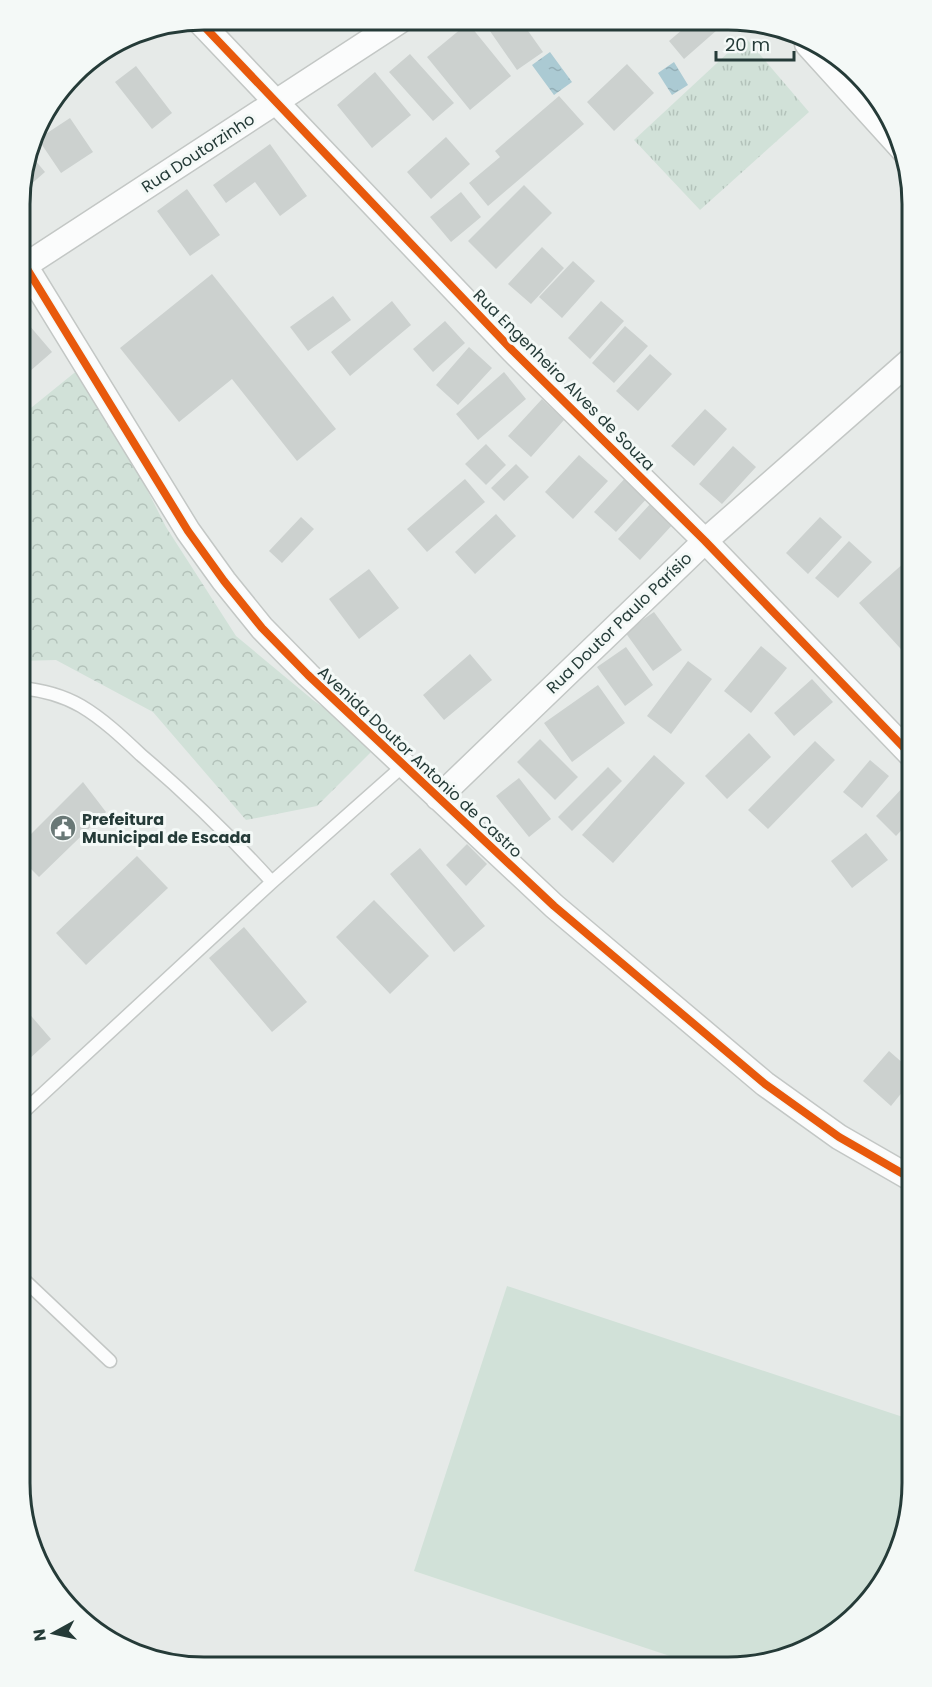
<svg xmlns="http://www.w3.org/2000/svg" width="932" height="1687" font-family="Poppins,sans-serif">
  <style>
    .grass { fill: url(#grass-tufts) }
    .forest { fill: url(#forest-crowns) }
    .pitch { fill: #d1e1d8 }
    .water { fill: url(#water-ripples) }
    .building { fill: #ccd1cf }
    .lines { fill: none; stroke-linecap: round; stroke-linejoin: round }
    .lane-casing { stroke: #c3c7c5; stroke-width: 15 }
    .street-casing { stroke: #c3c7c5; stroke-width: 27 }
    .lane { stroke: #fbfcfc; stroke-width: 12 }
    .street { stroke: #fbfcfc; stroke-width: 24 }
    .cycleway-casing { stroke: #f4f9f7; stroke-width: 11 }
    .cycleway { stroke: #e8590c; stroke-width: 8 }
    .labels { text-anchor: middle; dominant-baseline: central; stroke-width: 6; stroke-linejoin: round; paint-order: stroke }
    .street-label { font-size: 16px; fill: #253b38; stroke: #f4f9f7 }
    .poi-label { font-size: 16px; font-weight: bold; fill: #253b38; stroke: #f4f9f7; text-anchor: start }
    .rim { fill: none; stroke: #253b38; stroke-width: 3 }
  </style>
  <defs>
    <pattern id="grass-tufts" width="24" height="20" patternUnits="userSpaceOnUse" patternTransform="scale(1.5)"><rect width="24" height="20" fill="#d1e1d8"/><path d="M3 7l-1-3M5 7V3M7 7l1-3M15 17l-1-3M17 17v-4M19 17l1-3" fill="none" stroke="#b3c2ba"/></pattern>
    <pattern id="forest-crowns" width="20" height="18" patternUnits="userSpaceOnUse" patternTransform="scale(1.5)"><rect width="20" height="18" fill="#d1e1d8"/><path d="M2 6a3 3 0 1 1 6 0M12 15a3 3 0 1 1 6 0" fill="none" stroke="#b3c2ba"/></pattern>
    <pattern id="water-ripples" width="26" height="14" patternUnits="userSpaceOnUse" patternTransform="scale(1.5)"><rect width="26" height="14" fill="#abcad3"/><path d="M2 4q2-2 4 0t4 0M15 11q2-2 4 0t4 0" fill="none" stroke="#93aeb6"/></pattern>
  </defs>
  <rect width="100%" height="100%" fill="#e6eae8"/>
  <path class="grass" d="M745 37 809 112 700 210 634 140Z"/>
  <path class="forest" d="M84 365 166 527 236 636 313 700 377 746 317 806 246 820 153 712 56 660 20 661 21 416Z"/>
  <path class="pitch" d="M507 1286 912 1420V1495L903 1542 874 1595 840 1629 787 1658 728 1667H703L414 1571Z"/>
  <path class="water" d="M550 52 572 82 554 95 532 65Z
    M674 62 688 85 672 95 658 73Z
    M912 240V279L906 281 901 244Z"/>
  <path class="building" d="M483 21H521L543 52 517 70Z
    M468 23 511 76 470 110 427 57Z
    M690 23H725L684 59 669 41Z
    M134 33 136 34 84 73 81 68Z
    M410 54 454 103 433 121 389 72Z
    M627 64 654 93 614 131 587 102Z
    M136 66 172 113 152 129 115 82Z
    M375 72 411 115 372 148 337 105Z
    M559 96 584 124 488 206 469 183 500 157 495 151Z
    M70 118 93 152 61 173 38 139Z
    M446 137 470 164 431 199 407 172Z
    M270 144 307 196 280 216 255 182 226 203 213 185Z
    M29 153 45 172 21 193V181Z
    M524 185 552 213 496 269 468 241Z
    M187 189 220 235 190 256 157 211Z
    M461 192 481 217 451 242 430 217Z
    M542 247 564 268 531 304 508 284Z
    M573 261 595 281 562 318 539 297Z
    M212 274 336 429 297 461 232 379 179 422 120 348Z
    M333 296 351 320 308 351 290 327Z
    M392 301 411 325 350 376 331 352Z
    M601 301 624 321 590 359 568 338Z
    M21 308 27 315 23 318 52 352 21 379Z
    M445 321 465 343 433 372 413 349Z
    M625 326 648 346 614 383 592 363Z
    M469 347 492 368 458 405 436 385Z
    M650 354 672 374 638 411 616 391Z
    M504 372 526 399 478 440 456 414Z
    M542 399 564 420 531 457 508 436Z
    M705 409 727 429 694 466 671 446Z
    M486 444 506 465 486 485 465 464Z
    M733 446 756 467 722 504 699 484Z
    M579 455 608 481 573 519 545 492Z
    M516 464 529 477 504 501 491 488Z
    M628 475 650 495 616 532 594 512Z
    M465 479 485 502 427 552 407 529Z
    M652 502 674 523 640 560 618 539Z
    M496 514 516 536 475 574 455 552Z
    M301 517 314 529 282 563 269 551Z
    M820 517 842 537 808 574 786 553Z
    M849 541 872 562 838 598 815 578Z
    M905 562 912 570V657L910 659 859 603Z
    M369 569 399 608 359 639 329 599Z
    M654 612 682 650 653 671 625 632Z
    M761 646 787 668 751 713 724 691Z
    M626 647 653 685 625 706 597 667Z
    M470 654 492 680 444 720 423 695Z
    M688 661 712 679 671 734 647 716Z
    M812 679 833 702 794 736 774 713Z
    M598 685 625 723 572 762 544 723Z
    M749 733 771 757 727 799 705 776Z
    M540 739 578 777 555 800 517 762Z
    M815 741 835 760 768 829 748 810Z
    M654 755 685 783 613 863 582 835Z
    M870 760 889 776 862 808 843 792Z
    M608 767 622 781 572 831 558 817Z
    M519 778 551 819 529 837 496 796Z
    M83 782 106 812 39 877 20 858V845Z
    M907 783 912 787V819L896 836 876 816Z
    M866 833 888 860 852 888 831 861Z
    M467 844 487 864 466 886 446 865Z
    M420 848 485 926 454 952 390 874Z
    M137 856 168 888 86 965 56 933Z
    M374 900 429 956 390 994 336 937Z
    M244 927 307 1002 272 1032 209 958Z
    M20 1003 51 1039 28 1060 20 1051Z
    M889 1051 912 1071V1080L891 1106 863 1081Z"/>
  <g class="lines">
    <defs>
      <path id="lane" d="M20 688C42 690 62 695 81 706 103 719 123 738 141 755 188 795 231 837 272 882
        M20 1115 272 882 404 765
        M20 1276 110 1361"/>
      <path id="street" d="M199 21 513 351 705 541 912 756
        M807 44 904 151
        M21 259 188 531 224 581 262 628 308 675 554 906 765 1084 839 1137 912 1179
        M26 265 400 21
        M438 798 705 541 912 359"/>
    </defs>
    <use href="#lane" class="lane-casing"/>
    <use href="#street" class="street-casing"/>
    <use href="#lane" class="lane"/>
    <use href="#street" class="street"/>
    <defs>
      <path id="cycleway" d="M199 21 513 351 705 541 912 756
        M21 259 188 531 224 581 262 628 308 675 554 906 765 1084 839 1137 912 1179"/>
    </defs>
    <use href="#cycleway" class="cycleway-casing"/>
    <use href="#cycleway" class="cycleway"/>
  </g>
  <defs>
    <symbol id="civic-disc" viewBox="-11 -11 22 22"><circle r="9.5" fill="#697876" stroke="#f4f9f7"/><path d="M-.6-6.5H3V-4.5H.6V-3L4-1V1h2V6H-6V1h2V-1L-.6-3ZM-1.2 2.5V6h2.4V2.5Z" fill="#fff"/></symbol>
  </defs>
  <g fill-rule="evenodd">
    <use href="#civic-disc" x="48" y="813" width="30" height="30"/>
  </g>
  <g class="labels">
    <g class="street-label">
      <text transform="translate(198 153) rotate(-33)">Rua Doutorzinho</text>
      <text transform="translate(564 380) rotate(45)">Rua Engenheiro Alves de Souza</text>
      <text transform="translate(619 623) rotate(-44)">Rua Doutor Paulo Parísio</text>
      <text transform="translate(420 762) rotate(43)">Avenida Doutor Antonio de Castro</text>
    </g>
    <g class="poi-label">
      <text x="82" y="819">Prefeitura<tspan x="82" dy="18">Municipal de Escada</tspan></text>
    </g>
  </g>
  <path d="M0 0H932V1687H0ZM204 30H728A174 174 0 0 1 902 204V1483A174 174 0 0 1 728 1657H204A174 174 0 0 1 30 1483V204A174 174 0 0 1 204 30Z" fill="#f4f9f7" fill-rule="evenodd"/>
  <path class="rim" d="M204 30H728A174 174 0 0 1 902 204V1483A174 174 0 0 1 728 1657H204A174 174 0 0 1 30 1483V204A174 174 0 0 1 204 30Z"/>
  <g transform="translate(54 1633) rotate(262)" stroke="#f4f9f7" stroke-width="4.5" paint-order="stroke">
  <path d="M0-4.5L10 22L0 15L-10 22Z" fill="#253b38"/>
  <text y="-9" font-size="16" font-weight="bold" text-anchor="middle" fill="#253b38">N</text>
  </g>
  <path d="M716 51v9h78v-9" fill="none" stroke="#253b38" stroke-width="3"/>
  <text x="725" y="51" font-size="18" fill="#253b38" stroke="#f4f9f7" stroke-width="4.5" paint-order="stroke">20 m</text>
</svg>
